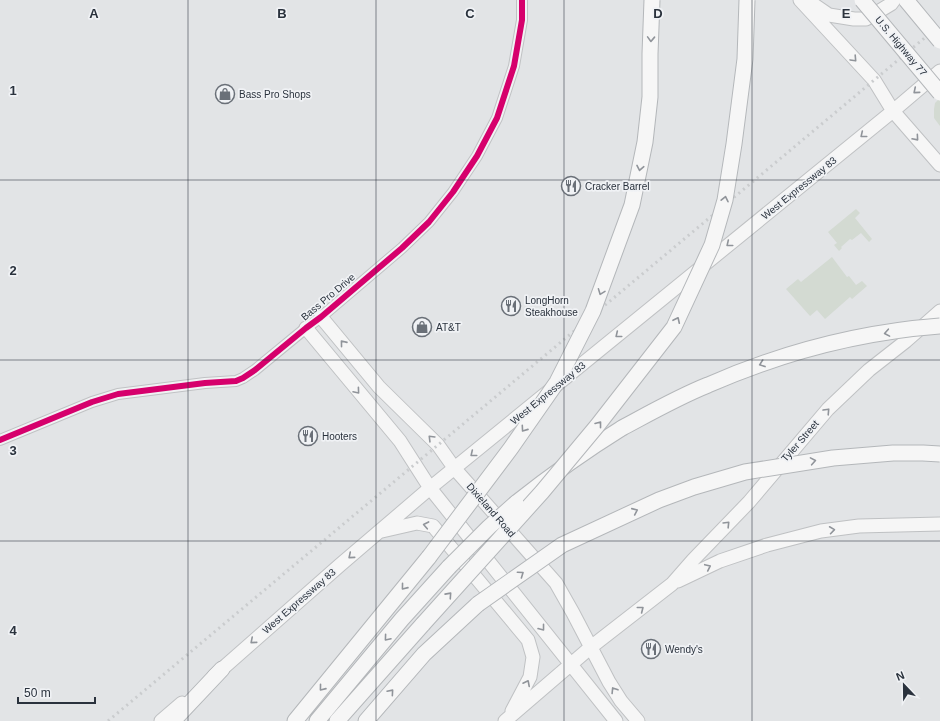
<svg xmlns="http://www.w3.org/2000/svg" width="940" height="721" font-family="Helvetica,sans-serif">
  <style>
    .green { fill: #d3dad2 }
    .lines { fill: none; stroke-linecap: round; stroke-linejoin: round }
    .minor-casing { stroke: #c0c2c4; stroke-width: 12 }
    .major-casing { stroke: #bfc1c3; stroke-width: 15 }
    .highway-casing { stroke: #b4b7ba; stroke-width: 17 }
    .minor { stroke: #f1f2f3; stroke-width: 10 }
    .major { stroke: #f6f6f6; stroke-width: 13 }
    .highway { stroke: #f6f6f6; stroke-width: 15 }
    .rail { stroke: #caccce; stroke-width: 3; stroke-dasharray: 2 4; stroke-linecap: butt }
    .highway-bridge-casing { stroke: #b4b7ba; stroke-width: 17; stroke-linecap: butt }
    .highway-bridge { stroke: #f6f6f6; stroke-width: 15 }
    .cycleway-casing { stroke: #f0f2f5; stroke-width: 8 }
    .cycleway { stroke: #d6006c; stroke-width: 6 }
    .oneway { stroke: #90949a }
    .grid { fill: none; stroke: #2a323d; stroke-width: 1; stroke-opacity: 0.55 }
    .labels { text-anchor: middle; dominant-baseline: central; stroke-width: 3.5; stroke-linejoin: round; paint-order: stroke }
    .street-label { font-size: 10px; fill: #2a323d; stroke: #f0f2f5 }
    .poi-label { font-size: 10px; fill: #2a323d; stroke: #f0f2f5; text-anchor: start }
    .grid-label { font-size: 13px; text-anchor: middle; font-weight: bold; fill: #2a323d; stroke: #f0f2f5; stroke-width: 3.5; stroke-linejoin: round; paint-order: stroke }
  </style>
  <rect width="100%" height="100%" fill="#e2e4e6"/>
  <path class="green" d="M940 98V126L934 118V109L935 103Z
    M856 209 860 213 855 218 872 239 869 242 861 233 852 240 850 239 841 247 842 248 839 251 834 245 837 243 828 232Z
    M832 257 847 277 849 276 856 285 862 281 867 286 852 299 850 297 825 319 817 310 810 316 786 289 798 279 801 282Z"/>
  <g class="lines">
    <defs>
      <path id="minor" d="M0 440 92 402 118 394 205 383 236 381 243 378 255 370 306 328 321 317 402 248 429 222 453 192 477 156 497 118 514 66 522 20V0"/>
      <path id="major" d="M800 0 874 80 893 111 940 165
        M807 0 829 15 854 19H866L891 4 894 0
        M321 317 379 387 438 445 455 469 556 583 573 613 609 682 621 701 638 721
        M306 328 400 441 430 488 616 721
        M382 531 417 523 433 526 528 640 533 657 530 677 512 711
        M678 581 720 561 767 545 821 531 859 526 940 524
        M214 676 340 565 430 488 893 111 940 71
        M161 721 182 703
        M505 721 591 647 672 584 693 560 749 502 828 409 869 370 906 341 940 311"/>
      <path id="highway" d="M516 503C550 476 585 451 622 428
        M173 721 222 669
        M295 721 429 557
        M317 721 402 619 449 567
        M337 721 423 624
        M366 721 424 654 478 604"/>
    </defs>
    <use href="#minor" class="minor-casing"/>
    <use href="#major" class="major-casing"/>
    <use href="#highway" class="highway-casing"/>
    <use href="#minor" class="minor"/>
    <use href="#major" class="major"/>
    <use href="#highway" class="highway"/>
    <path class="rail" d="M108 721 940 25"/>
    <defs>
      <path id="highway-bridge" d="M862 0 940 93
        M906 0 940 41
        M622 428C650 413 678 397 708 385 781 353 861 332 940 326
        M429 557 511 448 557 382 593 311 632 205 645 142 650 97V54L652 0
        M449 567 489 527 516 503
        M478 604 562 545 659 500 694 487 745 472 833 458 893 453H923L940 454
        M423 624 542 492 597 426 674 327 712 245 725 200 734 144 745 59 747 0"/>
    </defs>
    <use href="#highway-bridge" class="highway-bridge-casing"/>
    <use href="#highway-bridge" class="highway-bridge"/>
    <defs>
      <path id="cycleway" d="M0 440 92 402 118 394 205 383 236 381 243 378 255 370 306 328 321 317 402 248 429 222 453 192 477 156 497 118 514 66 522 20V0"/>
    </defs>
    <use href="#cycleway" class="cycleway-casing"/>
    <use href="#cycleway" class="cycleway"/>
  </g>
  <defs><path id="oneway-chevron" d="M-2-3.5L2.5 0L-2 3.5" fill="none" stroke-width="1.6" stroke-linecap="round" stroke-linejoin="round"/></defs>
  <g class="oneway">
    <use href="#oneway-chevron" transform="translate(651 39) rotate(92)"/>
    <use href="#oneway-chevron" transform="translate(854 59) rotate(47)"/>
    <use href="#oneway-chevron" transform="translate(916 91) rotate(140)"/>
    <use href="#oneway-chevron" transform="translate(863 135) rotate(141)"/>
    <use href="#oneway-chevron" transform="translate(916 138) rotate(49)"/>
    <use href="#oneway-chevron" transform="translate(640 168) rotate(101)"/>
    <use href="#oneway-chevron" transform="translate(725 199) rotate(-78)"/>
    <use href="#oneway-chevron" transform="translate(729 244) rotate(141)"/>
    <use href="#oneway-chevron" transform="translate(601 292) rotate(111)"/>
    <use href="#oneway-chevron" transform="translate(677 320) rotate(-65)"/>
    <use href="#oneway-chevron" transform="translate(887 333) rotate(170)"/>
    <use href="#oneway-chevron" transform="translate(618 335) rotate(141)"/>
    <use href="#oneway-chevron" transform="translate(343 343) rotate(-129)"/>
    <use href="#oneway-chevron" transform="translate(762 364) rotate(160)"/>
    <use href="#oneway-chevron" transform="translate(357 391) rotate(50)"/>
    <use href="#oneway-chevron" transform="translate(827 411) rotate(-47)"/>
    <use href="#oneway-chevron" transform="translate(599 424) rotate(-52)"/>
    <use href="#oneway-chevron" transform="translate(524 429) rotate(125)"/>
    <use href="#oneway-chevron" transform="translate(431 438) rotate(-135)"/>
    <use href="#oneway-chevron" transform="translate(473 454) rotate(141)"/>
    <use href="#oneway-chevron" transform="translate(813 461) rotate(-10)"/>
    <use href="#oneway-chevron" transform="translate(635 511) rotate(-24)"/>
    <use href="#oneway-chevron" transform="translate(727 524) rotate(-46)"/>
    <use href="#oneway-chevron" transform="translate(426 525) rotate(-169)"/>
    <use href="#oneway-chevron" transform="translate(832 530) rotate(-8)"/>
    <use href="#oneway-chevron" transform="translate(351 556) rotate(140)"/>
    <use href="#oneway-chevron" transform="translate(708 567) rotate(-25)"/>
    <use href="#oneway-chevron" transform="translate(521 574) rotate(-35)"/>
    <use href="#oneway-chevron" transform="translate(404 587) rotate(129)"/>
    <use href="#oneway-chevron" transform="translate(449 595) rotate(-48)"/>
    <use href="#oneway-chevron" transform="translate(641 609) rotate(-38)"/>
    <use href="#oneway-chevron" transform="translate(542 628) rotate(52)"/>
    <use href="#oneway-chevron" transform="translate(387 638) rotate(130)"/>
    <use href="#oneway-chevron" transform="translate(253 641) rotate(139)"/>
    <use href="#oneway-chevron" transform="translate(527 683) rotate(-63)"/>
    <use href="#oneway-chevron" transform="translate(322 688) rotate(129)"/>
    <use href="#oneway-chevron" transform="translate(614 690) rotate(-122)"/>
    <use href="#oneway-chevron" transform="translate(391 692) rotate(-49)"/>
  </g>
  <path class="grid" d="M188 0V721M376 0V721M564 0V721M752 0V721M0 180H940M0 360H940M0 541H940"/>
  <defs>
    <symbol id="shop-ring" viewBox="-11 -11 22 22"><circle r="9.5" fill="#f0f2f5" stroke="#6a7078" stroke-width="1.5"/><path d="M-5-2.5h2.3a2.7 3.5 0 0 1 5.4 0H5L5.5 6h-11ZM-1.5-2.5h3a1.5 2.3 0 0 0-3 0Z" fill="#6a7078"/></symbol>
    <symbol id="restaurant-ring" viewBox="-11 -11 22 22"><circle r="9.5" fill="#f0f2f5" stroke="#6a7078" stroke-width="1.5"/><path d="M-5-6h1v4h1v-4h1v4h1v-4h1v5L-1.5 .5V6h-2V.5L-5-1ZM5-6V6H3V1.5H1.5Q1.5-4 5-6Z" fill="#6a7078"/></symbol>
  </defs>
  <g fill-rule="evenodd">
    <use href="#shop-ring" x="214" y="83" width="22" height="22"/>
    <use href="#restaurant-ring" x="560" y="175" width="22" height="22"/>
    <use href="#restaurant-ring" x="500" y="295" width="22" height="22"/>
    <use href="#shop-ring" x="411" y="316" width="22" height="22"/>
    <use href="#restaurant-ring" x="297" y="425" width="22" height="22"/>
    <use href="#restaurant-ring" x="640" y="638" width="22" height="22"/>
  </g>
  <g class="labels">
    <g class="street-label">
      <text transform="translate(901 46) rotate(50)">U.S. Highway 77</text>
      <text transform="translate(799 188) rotate(-39)">West Expressway 83</text>
      <text transform="translate(328 297) rotate(-40)">Bass Pro Drive</text>
      <text transform="translate(548 393) rotate(-39)">West Expressway 83</text>
      <text transform="translate(800 441) rotate(-49)">Tyler Street</text>
      <text transform="translate(491 510) rotate(49)">Dixieland Road</text>
      <text transform="translate(299 601) rotate(-41)">West Expressway 83</text>
    </g>
    <g class="poi-label">
      <text x="239" y="94">Bass Pro Shops</text>
      <text x="585" y="186">Cracker Barrel</text>
      <text x="525" y="300">LongHorn<tspan x="525" dy="12">Steakhouse</tspan></text>
      <text x="436" y="327">AT&amp;T</text>
      <text x="322" y="436">Hooters</text>
      <text x="665" y="649">Wendy's</text>
    </g>
  </g>
  <g class="grid-label">
    <text x="94" y="18">A</text>
    <text x="282" y="18">B</text>
    <text x="470" y="18">C</text>
    <text x="658" y="18">D</text>
    <text x="846" y="18">E</text>
    <text x="13" y="95">1</text>
    <text x="13" y="275">2</text>
    <text x="13" y="455">3</text>
    <text x="13" y="635">4</text>
  </g>
  <g transform="translate(904 685) rotate(338)" stroke="#f0f2f5" stroke-width="3" paint-order="stroke">
  <path d="M0-3L7 15L0 10L-7 15Z" fill="#2a323d"/>
  <text y="-6" font-size="11" font-weight="bold" text-anchor="middle" fill="#2a323d">N</text>
  </g>
  <path d="M18 697v6h77v-6" fill="none" stroke="#2a323d" stroke-width="2"/>
  <text x="24" y="697" font-size="12" fill="#2a323d" stroke="#f0f2f5" stroke-width="3" paint-order="stroke">50 m</text>
</svg>
